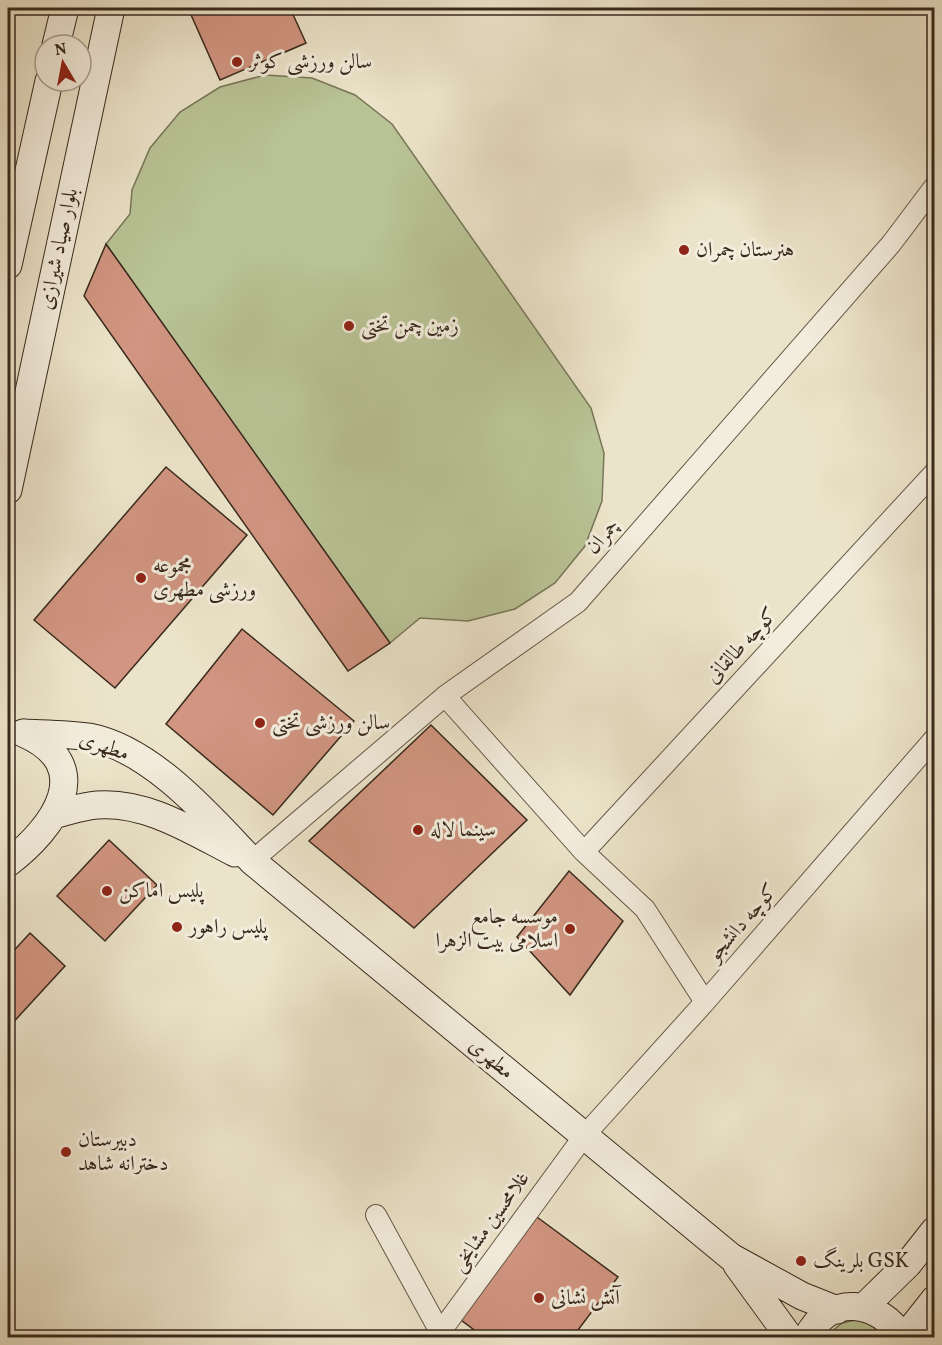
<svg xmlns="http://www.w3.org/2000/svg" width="942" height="1345" font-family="Vollkorn,Amiri,serif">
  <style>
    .green { fill: #b9c496; stroke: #787659; stroke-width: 1.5 }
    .building { fill: #d19581; stroke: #38291c; stroke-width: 1.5 }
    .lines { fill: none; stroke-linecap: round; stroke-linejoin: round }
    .street-casing { stroke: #655848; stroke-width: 22 }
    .secondary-casing { stroke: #38291c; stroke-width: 29 }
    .street { stroke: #f3eddd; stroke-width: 20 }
    .secondary { stroke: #f3eddd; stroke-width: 27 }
    .poi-dot { fill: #8f2418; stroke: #f3eddd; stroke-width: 2 }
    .labels { text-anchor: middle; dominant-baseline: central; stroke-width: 6; stroke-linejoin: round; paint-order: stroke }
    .poi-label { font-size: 21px; fill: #38291c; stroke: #f3eddd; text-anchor: start }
    .street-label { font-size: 21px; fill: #38291c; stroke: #f3eddd }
  </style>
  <rect width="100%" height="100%" fill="#ece4ca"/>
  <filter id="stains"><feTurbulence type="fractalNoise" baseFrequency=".00333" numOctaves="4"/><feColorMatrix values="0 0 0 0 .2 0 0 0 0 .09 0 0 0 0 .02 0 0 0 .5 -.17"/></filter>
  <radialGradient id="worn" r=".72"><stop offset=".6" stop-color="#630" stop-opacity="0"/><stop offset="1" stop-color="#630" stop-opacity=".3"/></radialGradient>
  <path class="green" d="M265 75 312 78 355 95 392 124 591 408 604 453 602 501 585 546 555 583 515 609 468 621 420 618 390 643 106 244 130 214 132 190 150 148 180 112 220 87Z
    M856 1320 869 1322 889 1338H824L842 1323Z"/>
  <path class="building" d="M188 8H290L306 43 220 80Z
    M106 244 390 643 348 671 84 296Z
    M166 467 247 535 115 688 34 620Z
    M242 629 354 721 273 815 166 724Z
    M431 725 527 820 414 928 309 841Z
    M109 840 157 885 105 941 57 896Z
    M569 871 623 921 570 995 517 937Z
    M30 933 65 966 8 1028V957Z
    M537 1217 618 1277 572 1338H485L461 1320Z"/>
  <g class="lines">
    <defs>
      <path id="street" d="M445 696 584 852 645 909 705 1002
        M584 852 934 473
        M252 861 445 696 578 602 891 244 934 187
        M376 1215 440 1332
        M436 1338 584 1136 705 1002 934 739"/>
      <path id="secondary" d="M56 45 65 8
        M8 265 49 81
        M8 490 111 8
        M24 733C46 734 68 734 89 737 152 749 210 817 252 861L731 1257 802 1296 837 1310
        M56 814C69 811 83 806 97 805 146 801 192 831 235 853
        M8 863C54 828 99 766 23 733
        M737 1265 790 1338
        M864 1307 908 1264 934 1231
        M807 1338C829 1292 879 1300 903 1338
        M904 1338 934 1300"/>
    </defs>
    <use href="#street" class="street-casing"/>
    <use href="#secondary" class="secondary-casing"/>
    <use href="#street" class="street"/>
    <use href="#secondary" class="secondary"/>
  </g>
  <g class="poi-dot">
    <circle cx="237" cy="62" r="6"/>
    <circle cx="684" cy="250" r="6"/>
    <circle cx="349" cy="326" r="6"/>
    <circle cx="141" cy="578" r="6"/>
    <circle cx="260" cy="723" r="6"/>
    <circle cx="418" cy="830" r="6"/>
    <circle cx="107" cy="891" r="6"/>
    <circle cx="177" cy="927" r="6"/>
    <circle cx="570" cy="929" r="6"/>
    <circle cx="66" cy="1152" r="6"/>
    <circle cx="801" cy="1261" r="6"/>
    <circle cx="539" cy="1298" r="6"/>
  </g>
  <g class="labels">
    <g class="poi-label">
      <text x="249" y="62">سالن ورزشی کوثر</text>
      <text x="696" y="250">هنرستان چمران</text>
      <text x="361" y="326">زمین چمن تختی</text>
      <text x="153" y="566">مجموعه<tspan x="153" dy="24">ورزشی مطهری</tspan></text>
      <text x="272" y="723">سالن ورزشی تختی</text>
      <text x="430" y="830">سینما لاله</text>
      <text x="119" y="891">پلیس اماکن</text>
      <text x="558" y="917" text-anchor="end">موسسه جامع<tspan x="558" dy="24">اسلامی بیت الزهرا</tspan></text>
      <text x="189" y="927">پلیس راهور</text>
      <text x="78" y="1140">دبیرستان<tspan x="78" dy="24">دخترانه شاهد</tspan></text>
      <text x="813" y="1261">بلرینگ GSK</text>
      <text x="551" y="1298">آتش نشانی</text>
    </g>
    <g class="street-label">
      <text transform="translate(59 249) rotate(-78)">بلوار صیاد شیرازی</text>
      <text transform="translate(603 537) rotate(-49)">چمران</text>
      <text transform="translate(742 646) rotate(-47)">کوچه طالقانی</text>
      <text transform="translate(104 747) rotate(19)">مطهری</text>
      <text transform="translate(743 923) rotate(-49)">کوچه دانشجو</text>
      <text transform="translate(491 1059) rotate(40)">مطهری</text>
      <text transform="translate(491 1222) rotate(-54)">غلامحسین مشایخی</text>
    </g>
  </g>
  <rect width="942" height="1345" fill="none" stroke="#ece4ca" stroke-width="30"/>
  <rect x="9" y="9" width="924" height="1327" fill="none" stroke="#38291c" stroke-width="3"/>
  <rect x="15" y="15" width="912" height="1315" fill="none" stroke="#38291c" stroke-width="1.5"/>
  <g transform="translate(63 63) rotate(350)"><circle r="28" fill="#f3eddd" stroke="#a89f90" stroke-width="1.5"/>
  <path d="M0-4.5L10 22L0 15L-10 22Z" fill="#8f2418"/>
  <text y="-9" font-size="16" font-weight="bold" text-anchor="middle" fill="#38291c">N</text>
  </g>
  <rect width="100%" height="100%" filter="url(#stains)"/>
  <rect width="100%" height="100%" fill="url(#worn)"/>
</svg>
